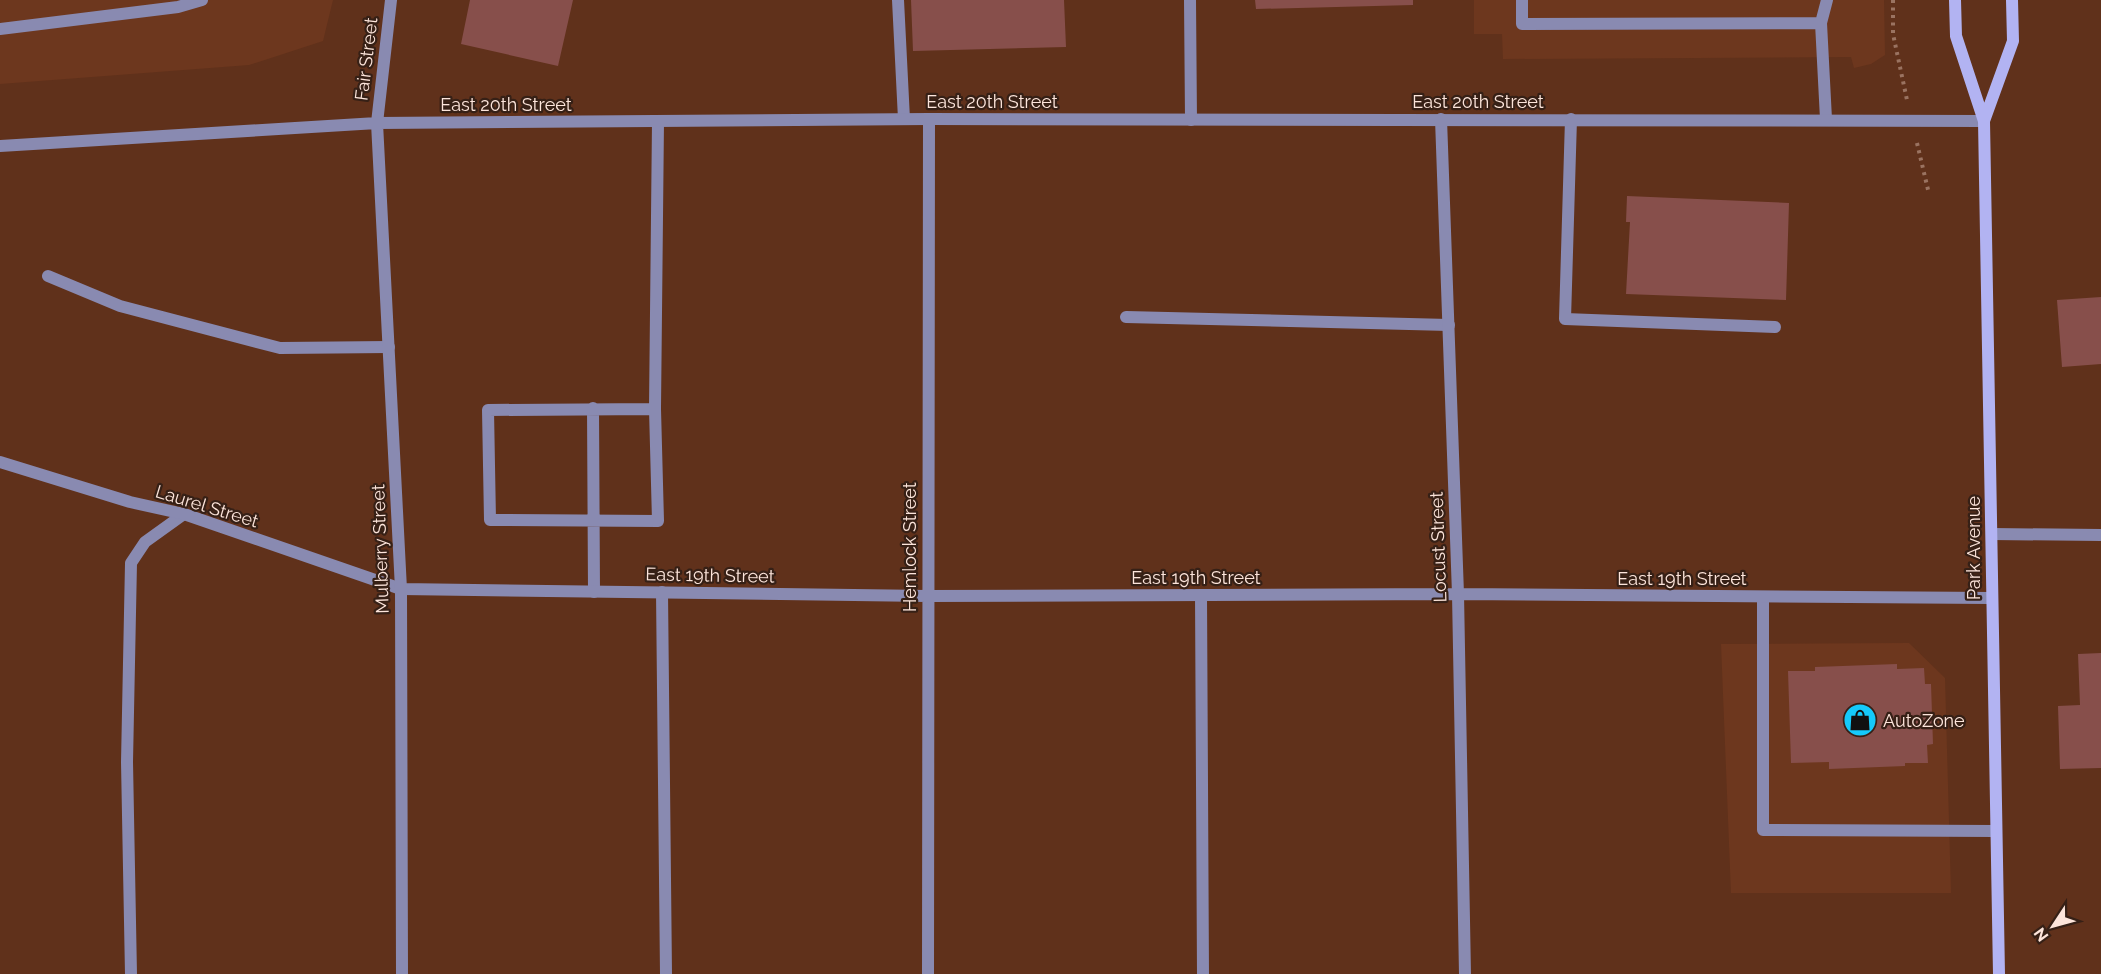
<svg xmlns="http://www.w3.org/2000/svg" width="2101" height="974" font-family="Raleway,sans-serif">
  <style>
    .built { fill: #6d371e }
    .building { fill: #874f4b }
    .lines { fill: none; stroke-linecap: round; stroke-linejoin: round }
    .path { stroke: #9a7361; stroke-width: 4; stroke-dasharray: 3 4.5; stroke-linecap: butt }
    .service { stroke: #898ab1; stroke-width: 12 }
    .minor { stroke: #898ab1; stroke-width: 12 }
    .tertiary { stroke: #898ab1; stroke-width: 12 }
    .secondary { stroke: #b2b3f2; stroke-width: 12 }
    .labels { text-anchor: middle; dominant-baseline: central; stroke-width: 4.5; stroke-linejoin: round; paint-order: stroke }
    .street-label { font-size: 18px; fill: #fde5db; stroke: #362016 }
    .poi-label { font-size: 18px; fill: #fde5db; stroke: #362016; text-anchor: start }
  </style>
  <rect width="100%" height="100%" fill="#60311b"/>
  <path class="built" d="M0 0H333L323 41 249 65 0 84Z
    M1474 0H1884L1885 55 1871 64 1854 68 1851 57 1503 59 1502 34H1474Z
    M1909 643 1945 678 1951 893H1731L1721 644Z"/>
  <path class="building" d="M470 0H573L558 66 461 44Z
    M911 0H1064L1066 47 913 51Z
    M1255 0H1413V5L1256 9Z
    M1627 196 1789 203 1786 300 1626 294 1630 222H1626Z
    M2101 297V364L2062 367 2057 300Z
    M2101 653V768L2060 769 2058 706 2080 705 2078 654Z
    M1897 664V669L1924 668 1925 684H1931L1933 744 1927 745 1928 763H1905V766L1829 769V762L1791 763 1788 671H1815V667Z"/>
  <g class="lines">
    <path class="path" d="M1893 0V34L1907 100
      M1917 143 1929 194"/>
    <path class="service" d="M898 0 904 119
      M1522 0V24L1821 23
      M0 29 178 7 202 0
      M1571 119 1565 319 1775 327
      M1826 119 1821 23 1827 0
      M48 276 120 306 280 348 389 347
      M1126 317 1449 325
      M593 408 594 592
      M655 409 658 521 490 520 488 410 655 409 658 121
      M662 592 666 974
      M1201 595 1203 974
      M1763 597V830L1996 831
      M131 974 127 762 131 563 145 542 184 514"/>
    <path class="minor" d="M1190 0 1191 120
      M1441 119 1458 594 1465 974
      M0 462 130 502 184 514 401 589 927 596 1458 594 1991 598
      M1992 534 2101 535
      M928 974 929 119"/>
    <path class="tertiary" d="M391 0 377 123 401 589 402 974
      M0 146 377 123 929 119 1984 121"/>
    <path class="secondary" d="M1955 0 1956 36 1984 121 1999 974
      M1984 121 2013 41 2012 0"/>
  </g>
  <defs>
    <symbol id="shop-disc" viewBox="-11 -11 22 22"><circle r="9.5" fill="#15cafb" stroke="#362016"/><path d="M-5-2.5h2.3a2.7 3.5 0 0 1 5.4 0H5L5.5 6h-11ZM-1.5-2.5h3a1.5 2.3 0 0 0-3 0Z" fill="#111"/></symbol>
  </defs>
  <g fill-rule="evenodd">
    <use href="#shop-disc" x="1841" y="701" width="38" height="38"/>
  </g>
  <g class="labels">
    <g class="street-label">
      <text transform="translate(366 59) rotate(-83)">Fair Street</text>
      <text x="992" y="101">East 20th Street</text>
      <text x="1478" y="101">East 20th Street</text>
      <text x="506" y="104">East 20th Street</text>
      <text transform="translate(207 506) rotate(17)">Laurel Street</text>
      <text transform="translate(909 547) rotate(-90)">Hemlock Street</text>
      <text transform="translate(1438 547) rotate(-92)">Locust Street</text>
      <text transform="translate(1973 548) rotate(-90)">Park Avenue</text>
      <text transform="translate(380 549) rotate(-92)">Mulberry Street</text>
      <text transform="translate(710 575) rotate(1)">East 19th Street</text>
      <text x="1196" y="577">East 19th Street</text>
      <text x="1682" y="578">East 19th Street</text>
    </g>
    <g class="poi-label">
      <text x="1883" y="720">AutoZone</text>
    </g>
  </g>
  <g transform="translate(2053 926) rotate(234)" stroke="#362016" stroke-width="4.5" paint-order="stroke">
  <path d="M0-4.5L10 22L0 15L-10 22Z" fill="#fde5db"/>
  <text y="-9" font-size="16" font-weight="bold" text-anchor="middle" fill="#fde5db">N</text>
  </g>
</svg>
